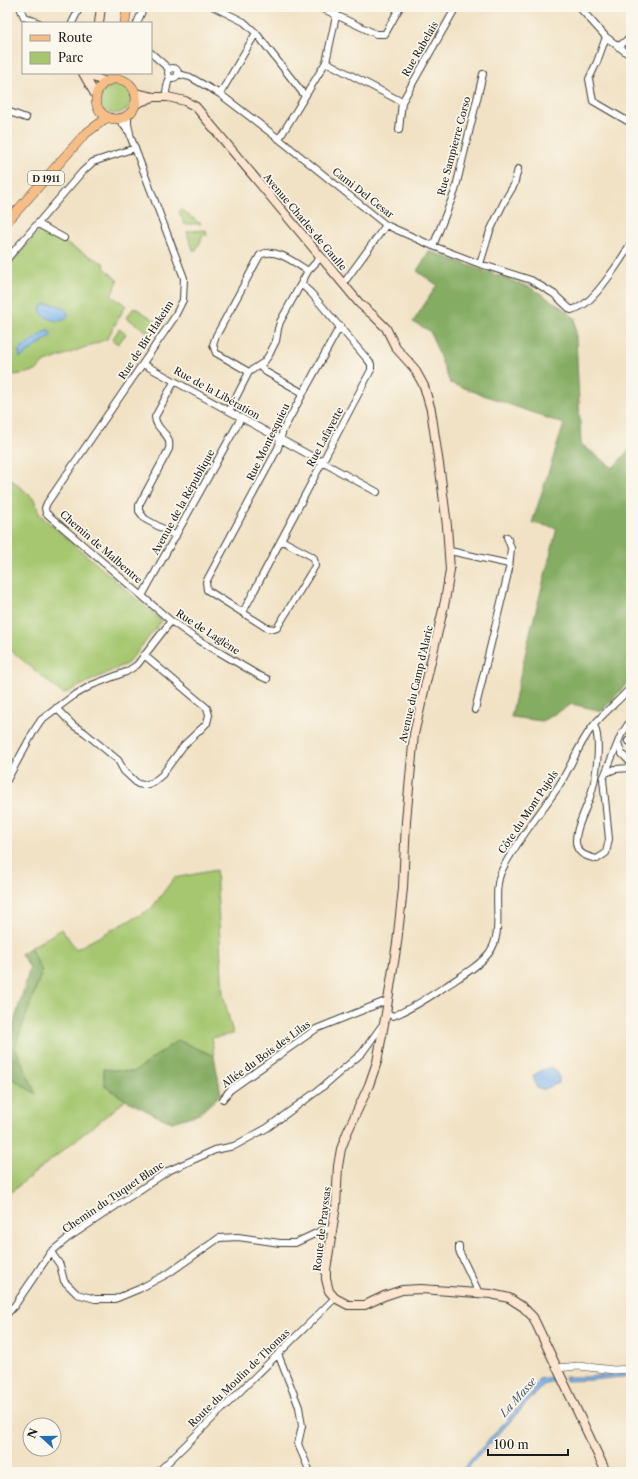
<svg xmlns="http://www.w3.org/2000/svg" width="638" height="1479" font-family="'Libre Caslon Text',serif">
  <style>
    .green { fill: #a6c770; stroke: #617246 }
    .forest { fill: #84ac62; stroke: #50643f }
    .water { fill: #7fb6ee; stroke: #4e6985 }
    .lines { fill: none; stroke-linecap: round; stroke-linejoin: round }
    .minor-casing { stroke: #3c3a35; stroke-width: 8 }
    .tertiary-casing { stroke: #3c3a35; stroke-width: 8 }
    .secondary-casing { stroke: #3c3a35; stroke-width: 10 }
    .primary-casing { stroke: #3c3a35; stroke-width: 10 }
    .minor { stroke: #fff; stroke-width: 6 }
    .tertiary { stroke: #fff; stroke-width: 7 }
    .secondary { stroke: #fbe5cf; stroke-width: 8 }
    .primary { stroke: #f6be86; stroke-width: 9 }
    .labels { text-anchor: middle; dominant-baseline: central; stroke-width: 3.5; stroke-linejoin: round; paint-order: stroke }
    .shield { fill: #fbf7ec; stroke: #5f5e5a; stroke-width: 1 }
    .shield-label { font-size: 9px; font-weight: bold; fill: #1c1c1c }
    .street-label { font-size: 10px; fill: #1c1c1c; stroke: #fbf7ec }
    .water-label { font-size: 11px; font-style: italic; fill: #445a70; stroke: #fbf7ec }
  </style>
  <rect width="100%" height="100%" fill="#fbf7ec"/>
  <filter id="ink" filterUnits="userSpaceOnUse"><feTurbulence type="fractalNoise" baseFrequency=".025" numOctaves="2"/><feDisplacementMap in="SourceGraphic" scale="8" xChannelSelector="R" yChannelSelector="G"/><feConvolveMatrix kernelMatrix="1 2 1 2 8 2 1 2 1" color-interpolation-filters="sRGB"/></filter>
  <filter id="wash" filterUnits="userSpaceOnUse"><feTurbulence type="fractalNoise" baseFrequency=".012" numOctaves="4" result="noise"/><feDisplacementMap in="SourceGraphic" scale="16" xChannelSelector="R" yChannelSelector="G"/><feGaussianBlur stdDeviation="0.9" result="paint"/><feColorMatrix in="noise" values="0 0 0 0 0 0 0 0 0 0 0 0 0 0 0 0 0 1.4 0 .05"/><feComposite in="paint" operator="in"/></filter>
  <g filter="url(#wash)">
    <rect width="100%" height="100%" fill="#f1e2c5"/>
    <path class="green" d="M116 81C156 98 111 130 101 104 99 97 101 92 105 86L107 88 115 85Z
      M180 209 201 224H184L179 211Z
      M40 230 105 264 104 267 118 281 111 296 126 305 107 339 43 363 36 371 15 375 7 371V268Z
      M206 230 207 236 204 234 196 251 193 250 187 233 188 231Z
      M134 307 156 321 149 333 127 318Z
      M119 329 126 334 118 344 112 340Z
      M7 476 34 499 40 515 162 621 128 663 63 694 7 647Z
      M216 870 223 994 233 1034 212 1038 214 1056 178 1040 134 1072 103 1069 105 1086 126 1100 7 1195V1075L35 1093 15 1047 42 971 30 948 62 929 76 949 151 909 174 878Z"/>
    <path class="forest" d="M429 251 532 288 561 307 575 318 581 444 613 468 631 447V679L602 711 572 704 542 721 511 717 532 624 533 622 557 528 532 523 564 424 450 383 430 331 413 322 437 285 417 271Z
      M30 948 42 971 15 1047 36 1094 7 1075V1047L30 968 21 954Z
      M178 1040 214 1056 221 1094 199 1114 172 1122 155 1115 126 1100 105 1086 103 1069 134 1072Z"/>
    <path class="water" d="M46 304C54 303 63 306 68 313 67 327 43 320 40 310L42 306Z
      M48 329 52 335 20 358 19 355 20 354 18 351Z
      M550 1067C558 1070 559 1075 559 1083L542 1090 537 1088 533 1077 536 1073Z
      M631 1373V1376L591 1380 566 1381 565 1377H586Z
      M558 1376 560 1380 545 1383 464 1472H460L532 1392 539 1379Z"/>
  </g>
  <g filter="url(#ink)">
    <g class="lines">
      <defs>
        <path id="minor" d="M22 7 21 10 24 17 39 23
          M87 7H88
          M214 7 244 22 256 33 305 96
          M319 7 376 34H385L400 7
          M579 7 606 37 631 56
          M72 23 80 7
          M137 23 144 7
          M606 37 597 62 589 79 593 101 629 122
          M618 47 631 37
          M151 53 169 69
          M326 62 402 102 456 7
          M168 73a5 5 0 1 1 10 0a5 5 0 1 1-10 0Z
          M178 74 190 77 220 94 279 139 386 225 433 246 480 264 531 280 554 294 571 310C575 309 580 307 583 305 597 296 623 258 631 242
          M220 94 256 33
          M165 97 168 82 170 78
          M7 111 26 118
          M128 115V124L131 138 184 278 183 300 174 318 47 503 45 508 46 513 171 621 192 636 258 675 267 679
          M118 118 128 131
          M399 130 402 102
          M279 139 326 62 338 7
          M38 224 64 238
          M433 246 455 191 483 74
          M7 259 82 172 93 162 135 148
          M480 264 490 231 504 202 514 185 518 169
          M343 284 386 225
          M143 364 377 492
          M260 365 266 372 303 393
          M249 372 216 353 213 345 216 336 260 255C276 247 295 263 308 271
          M174 382 155 417C156 432 172 432 169 449L139 505V511L145 519 176 536
          M229 411 249 372 264 362 269 355 276 341 278 329 280 322 308 271 321 257
          M281 540 311 556 314 558 315 566 277 628 274 629 267 628 207 590 206 582 278 448 283 430 340 326
          M450 551 509 564
          M142 596 241 418
          M243 612 371 370V364L367 359 311 293 301 284
          M56 708 74 726 84 732 118 760 124 771 138 784 144 785 152 783 162 775 184 745 201 729 207 723 209 715 207 708 144 655
          M475 710 509 569 511 548 507 537
          M594 725C602 741 596 780 590 797 586 810 572 834 577 847 580 855 589 857 597 859L606 853 609 839 603 779 621 735 631 720
          M628 741 631 737
          M618 743 622 754 631 763
          M606 773 615 769 631 768
          M7 780 35 729 41 720 73 696 92 685 126 672 137 665 171 621
          M386 1013 393 1016C412 1009 429 997 446 986 461 976 478 967 489 953 506 931 490 894 502 870 517 840 540 814 558 787 571 767 578 745 593 726 604 712 619 701 631 687
          M223 1099 230 1090 316 1029 388 1000
          M459 1246V1251L479 1293
          M51 1252 60 1265 64 1281 77 1294 95 1299H115L139 1289 169 1273 219 1238 238 1237 280 1243H295L323 1230 333 1229
          M7 1314 15 1305 51 1252 68 1238 168 1171 215 1150 234 1146 267 1128 320 1089 362 1053 383 1024
          M278 1354 299 1407 302 1426 298 1444 310 1472
          M158 1472 335 1298"/>
        <path id="tertiary" d="M557 1368 579 1366 614 1370 631 1369"/>
        <path id="secondary" d="M99 23 101 7
          M83 73 96 96
          M90 73 93 77 106 82
          M135 93 153 97H168L185 101 196 107 360 304 374 316 386 328 396 348 414 368 424 386 431 410 441 478 447 526 450 570 445 601 414 734 406 821 403 888 397 943 386 1013 377 1062 369 1085 347 1133 341 1149 338 1166 336 1206 326 1270V1279L329 1291 335 1298 348 1305H365L384 1296 402 1290 421 1289 491 1294 509 1298 523 1307 533 1317 606 1472
          M135 104 153 97"/>
        <path id="primary" d="M125 23 127 7
          M96 99a20 20 0 1 1 40 0a20 20 0 1 1-40 0Z
          M7 222 85 134 108 117"/>
      </defs>
      <use href="#minor" class="minor-casing"/>
      <use href="#tertiary" class="tertiary-casing"/>
      <use href="#secondary" class="secondary-casing"/>
      <use href="#primary" class="primary-casing"/>
      <use href="#minor" class="minor"/>
      <use href="#tertiary" class="tertiary"/>
      <use href="#secondary" class="secondary"/>
      <use href="#primary" class="primary"/>
    </g>
  </g>
  <g class="labels">
    <rect class="shield" x="28" y="171" width="36" height="14" rx="3"/>
    <g class="shield-label">
      <text x="46" y="178">D 1911</text>
    </g>
    <g class="street-label">
      <text transform="translate(420 49) rotate(-60)">Rue Rabelais</text>
      <text transform="translate(454 146) rotate(-75)">Rue Sampierre Corso</text>
      <text transform="translate(363 193) rotate(38)">Cami Del Cesar</text>
      <text transform="translate(305 222) rotate(50)">Avenue Charles de Gaulle</text>
      <text transform="translate(146 340) rotate(-57)">Rue de Bir-Hakeim</text>
      <text transform="translate(217 393) rotate(29)">Rue de la Libération</text>
      <text transform="translate(325 437) rotate(-62)">Rue Lafayette</text>
      <text transform="translate(268 442) rotate(-64)">Rue Montesquieu</text>
      <text transform="translate(183 502) rotate(-61)">Avenue de la République</text>
      <text transform="translate(101 547) rotate(41)">Chemin de Malbentre</text>
      <text transform="translate(208 632) rotate(33)">Rue de Laglène</text>
      <text transform="translate(416 684) rotate(-77)">Avenue du Camp d'Alaric</text>
      <text transform="translate(528 812) rotate(-56)">Côte du Mont Pujols</text>
      <text transform="translate(266 1054) rotate(-36)">Allée du Bois des Lilas</text>
      <text transform="translate(113 1197) rotate(-34)">Chemin du Tuquet Blanc</text>
      <text transform="translate(322 1229) rotate(-83)">Route de Prayssas</text>
      <text transform="translate(239 1378) rotate(-44)">Route du Moulin de Thomas</text>
    </g>
    <g class="water-label">
      <text transform="translate(518 1397) rotate(-48)">La Masse</text>
    </g>
  </g>
  <rect width="638" height="1479" fill="none" stroke="#fbf7ec" stroke-width="24"/>
  <rect x="22" y="22" width="130" height="52" fill="#fbf7ec" stroke="#a29f99"/>
  <rect x="30" y="35" width="20" height="6" fill="#f6be86" stroke="#a29f99"/>
  <text x="58" y="42" font-size="12" fill="#1c1c1c">Route</text>
  <rect x="30" y="52" width="20" height="12" fill="#a6c770" stroke="#a29f99"/>
  <text x="58" y="62" font-size="12" fill="#1c1c1c">Parc</text>
  <g transform="translate(42 1437) rotate(291)"><circle r="19" fill="#fbf7ec" stroke="#a29f99"/>
  <path d="M0-3L7 15L0 10L-7 15Z" fill="#1f6fb2"/>
  <text y="-6" font-size="11" font-weight="bold" text-anchor="middle" fill="#1c1c1c">N</text>
  </g>
  <path d="M488 1449v6h80v-6" fill="none" stroke="#1c1c1c" stroke-width="2"/>
  <text x="494" y="1449" font-size="12" fill="#1c1c1c" stroke="#fbf7ec" stroke-width="3" paint-order="stroke">100 m</text>
</svg>
